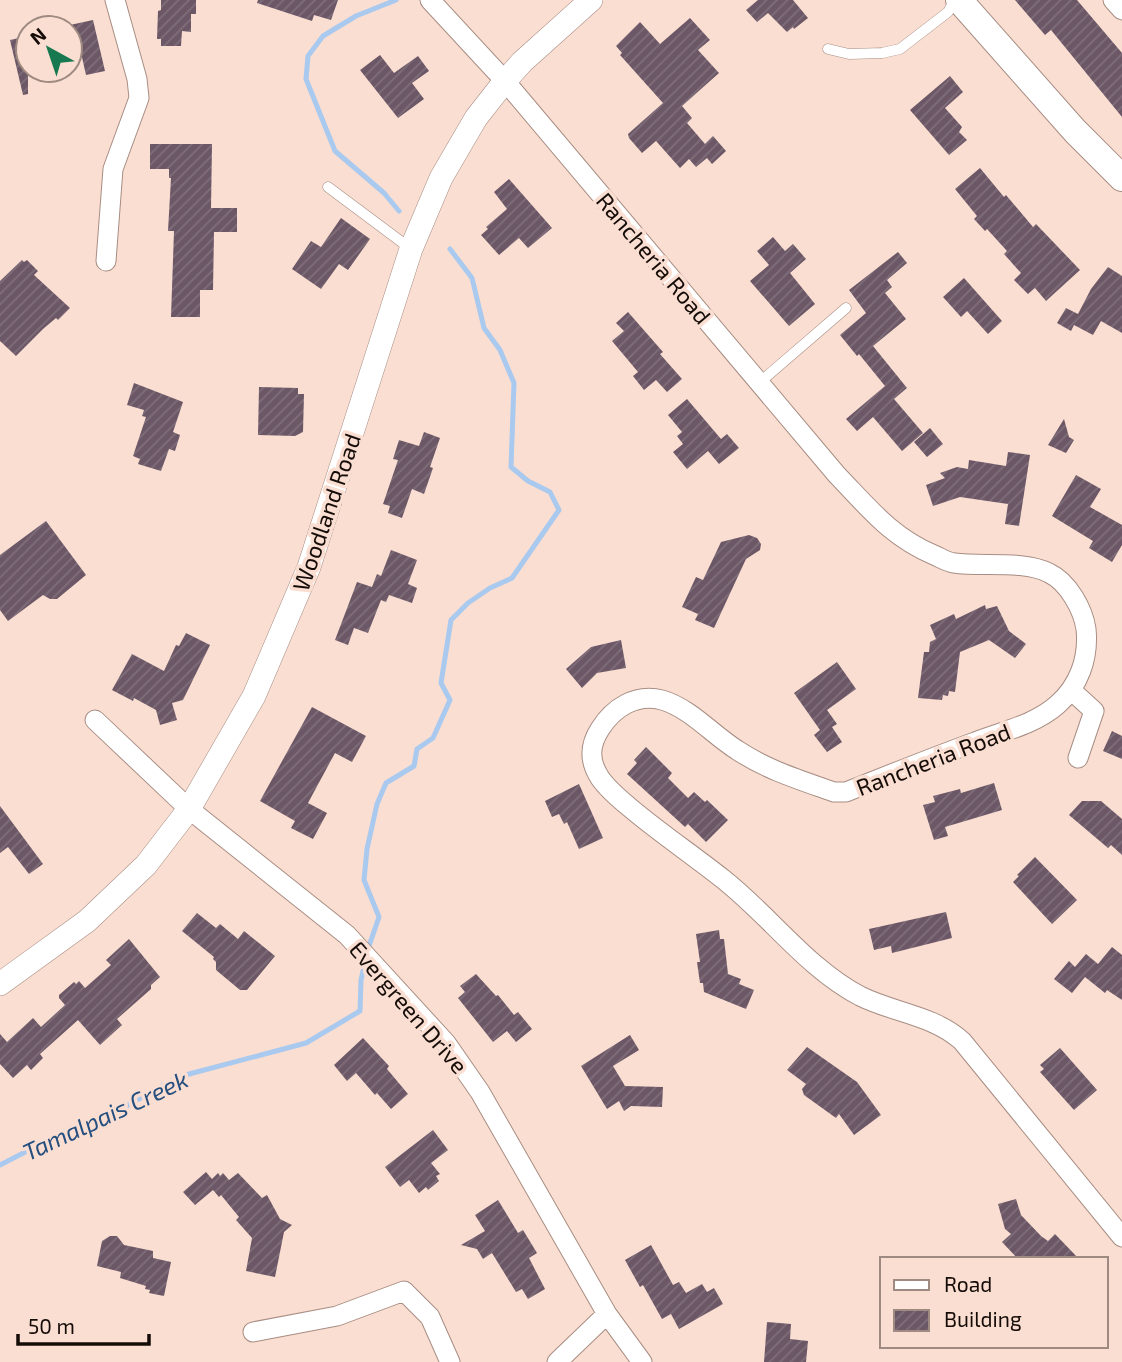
<svg xmlns="http://www.w3.org/2000/svg" width="1122" height="1362" font-family="'Exo 2',sans-serif">
  <style>
    .lines { fill: none; stroke-linecap: round; stroke-linejoin: round }
    .stream { stroke: #a9c9ef; stroke-width: 5 }
    .building { fill: url(#building-hatch) }
    .service-casing { stroke: #a78d83; stroke-width: 11 }
    .minor-casing { stroke: #a78d83; stroke-width: 21 }
    .tertiary-casing { stroke: #a78d83; stroke-width: 24 }
    .secondary-casing { stroke: #a78d83; stroke-width: 28 }
    .service { stroke: #fff; stroke-width: 10 }
    .minor { stroke: #fff; stroke-width: 19 }
    .tertiary { stroke: #fff; stroke-width: 23 }
    .secondary { stroke: #fff; stroke-width: 26 }
    .labels { text-anchor: middle; dominant-baseline: central; stroke-width: 7; stroke-linejoin: round; paint-order: stroke }
    .street-label { font-size: 23px; fill: #150c08; stroke: #faded2 }
    .water-label { font-size: 24px; font-style: italic; fill: #244f7f; stroke: #faded2 }
  </style>
  <defs>
    <pattern id="building-hatch" width="6" height="6" patternUnits="userSpaceOnUse" patternTransform="scale(1.75)"><rect width="6" height="6" fill="#6c5766"/><path d="M-1 1l2-2M0 6l6-6M5 7l2-2" fill="none" stroke="#7f6f7a"/></pattern>
  </defs>
  <rect width="100%" height="100%" fill="#faded2"/>
  <g class="lines">
    <path class="stream" d="M396 0 356 16 323 36 308 56 306 79 335 151 384 193 399 211
      M368 949 379 917 364 880 367 849 377 804 386 783 414 766 417 749 433 738 450 700 441 683 451 620 468 603 490 588 512 578 559 510 550 492 528 481 511 467 514 383 500 350 484 328 472 278 450 249
      M0 1165 64 1132 89 1127 178 1077 306 1043 360 1011 361 980 365 962"/>
  </g>
  <path class="building" d="M161 0H196V14H191V32L182 31 181 46H161V39H157L158 11 161 10Z
    M258 0H338L331 20 314 15 312 21 257 3Z
    M758 0H793L808 18 794 29 793 27 787 32 768 13 757 22 746 10Z
    M1015 0H1077L1122 53V117L1051 30 1045 35Z
    M690 18 710 40 698 50 719 73 682 106 692 118 687 123 705 144 713 136 726 151 712 164 707 158 696 167 689 159 680 168 656 141 642 153 629 138 628 134 663 103 620 55 622 53 616 46 640 22 660 44Z
    M93 20 105 71 86 75 79 44 70 46V25Z
    M28 36V94L23 95 10 40Z
    M380 55 394 73 418 56 429 71 412 83 424 99 398 118 360 70Z
    M950 76 963 92 945 108 962 127 959 132 967 140 949 155 910 110Z
    M150 144H212L211 208H237V232H214L213 290H200V317H171L174 231H168L171 178H169V169H150Z
    M980 168 1004 197 1006 195 1033 227 1036 224 1080 270 1046 301 1035 288 1028 294 1014 280 1021 273 1004 254 1007 251 987 229 985 231 974 219 977 216 955 189Z
    M509 179 552 228 528 248 519 238 499 255 481 235 488 229 486 227 507 209 494 192Z
    M341 218 370 239 348 270 339 264 321 289 292 269 311 241 321 247Z
    M773 237 785 251 793 244 806 259 790 273 815 304 789 326 750 281 769 265 757 251Z
    M898 252 907 263 887 280 892 287 885 293 906 319 873 346 907 388 894 399 923 433 902 451 873 417 857 431 846 419 885 386 859 354 857 356 840 335 866 313 849 290Z
    M22 260 24 262 27 260 38 271 34 275 70 308 58 320 56 318 43 329 16 356 0 341V281Z
    M1108 267 1122 276V333L1101 321 1093 335 1074 325 1071 331 1057 323 1066 308 1078 314 1091 289Z
    M964 278 1002 321 988 334 967 311 961 317 943 297Z
    M628 312 663 352 660 354 682 379 667 392 656 380 644 390 633 376 638 372 612 341 624 331 616 323Z
    M134 383 183 402 173 432 180 435 175 451 169 449 161 471 138 464 140 459 133 456 146 417 142 416 144 410 127 405Z
    M259 387 298 388V394H304L303 432 295 436 258 435Z
    M687 399 721 439 727 434 739 448 719 464 708 451 687 469 673 452 683 444 677 436 682 432 668 415Z
    M1064 419 1069 437 1074 440 1066 453 1048 445Z
    M930 428 943 444 927 457 914 442Z
    M424 432 440 438 430 467 433 468 424 494 412 489 402 518 388 513 390 506 383 504 398 460 393 459 399 440 419 446Z
    M1008 452 1030 455 1019 526 1005 524 1008 504 960 497 933 506 926 485 945 478 940 473 957 467 968 469 969 460 1006 466Z
    M1076 475 1101 489 1090 507 1122 525V545L1112 562 1089 548 1093 541 1052 516Z
    M46 521 86 575 57 599H50L43 595 8 621 0 610V555Z
    M749 535 757 538 761 544 760 550 746 559 714 628 695 620 698 614 682 607 696 577 703 580 721 542Z
    M391 550 417 560 408 584 417 588 412 603 389 595 386 602 381 600 368 633 354 628 348 645 335 640 357 582 372 587 377 574 381 576Z
    M985 605 986 609 997 606 1009 631 1026 644 1015 658 989 640 960 652 955 692 949 691 948 696 943 695 942 700 918 698 924 652H929L930 642 936 639 930 625 954 614 956 619Z
    M186 633 210 645 183 700 172 703 177 720 160 725 156 710 134 698 133 701 112 690 132 654 164 671 176 645 179 646Z
    M621 640 626 668 597 673 582 688 566 669 591 647Z
    M837 662 856 689 827 710 837 724 832 727 842 742 827 752 814 735 820 730 794 693Z
    M312 707 366 736 352 762 335 753 308 803 327 813 313 839 291 828 295 821 260 801Z
    M1112 731 1122 736V759L1103 751Z
    M646 747 672 773 668 778 688 798 694 792 705 802 707 800 728 820 706 842 688 824 685 827 627 774 637 763 634 760Z
    M994 783 1002 810 945 827 948 836 934 840 923 805 935 802 933 796 960 789 961 793Z
    M579 784 603 838 579 849 567 822 564 824 559 814 552 817 545 801Z
    M1082 801H1101L1122 819V855L1111 845 1108 848 1069 815Z
    M0 806 43 864 29 874 8 847 0 853Z
    M1035 857 1077 900 1052 924 1013 882 1019 876 1017 875Z
    M946 912 952 938 892 953 891 946 874 950 869 929Z
    M197 913 216 928 220 924 238 939 244 931 275 956 247 990H240L216 970V962L213 959 214 957 182 931Z
    M719 930 720 939H724L728 974 741 979 739 984 754 990 746 1009 704 992 703 983H700L697 962H700L696 934Z
    M129 939 160 977 151 985V989L117 1019 122 1025 100 1045 78 1020 40 1054 43 1058 31 1070 27 1065 13 1078 0 1064V1034L7 1042 33 1018 41 1027 65 1005 59 998V995L74 982 76 984 79 981 85 988 111 965 106 960Z
    M1112 947 1122 955V1000L1107 990 1105 993 1085 977 1072 993 1054 979 1069 961 1075 967 1086 954 1098 964Z
    M476 974 496 996 498 995 514 1015 518 1012 532 1029 516 1042 507 1031 493 1042 458 998 465 992 460 986Z
    M630 1035 639 1050 613 1066 625 1086 663 1087 662 1107 631 1106 624 1111 619 1101 607 1109 581 1066Z
    M363 1038 389 1066 387 1069 408 1094 391 1109 377 1093 375 1095 356 1073 347 1081 334 1065Z
    M807 1047 857 1082 881 1115 854 1135 839 1114 836 1118 804 1095 802 1089 806 1084 787 1070Z
    M1060 1048 1097 1090 1074 1110 1040 1072 1044 1069 1040 1065Z
    M433 1130 448 1150 431 1163 440 1174 436 1176 439 1181 428 1190 426 1187 419 1193 409 1180 400 1187 385 1167Z
    M206 1172 212 1179 218 1173 220 1176 223 1173 229 1180 238 1173 262 1198 267 1195 280 1219 292 1225 284 1232 275 1277 246 1271 252 1238 236 1220 239 1217 221 1195 219 1197 213 1190 195 1205 183 1192Z
    M1016 1199 1021 1215 1041 1236 1048 1241 1055 1234 1079 1259H1018L1002 1242 1011 1234 1005 1229 998 1204Z
    M498 1200 518 1233 523 1230 537 1253 529 1258 545 1289 528 1299 522 1289 516 1292 492 1253 483 1259 477 1249 461 1245 485 1231 475 1215Z
    M110 1236H117L124 1245 153 1251V1258L171 1262 164 1296 149 1293 150 1290 145 1289 146 1286 120 1278 121 1272 97 1266 102 1241Z
    M651 1245 673 1285 679 1282 686 1293 702 1284 707 1292 714 1288 723 1304 679 1329 671 1314 662 1319 643 1285 640 1287 625 1260Z
    M767 1322 791 1324 790 1339 808 1341 806 1362H764Z"/>
  <g class="lines">
    <defs>
      <path id="service" d="M828 49 849 54 882 53 900 49 948 12 955 0
        M328 187 411 249
        M759 383 846 308"/>
      <path id="minor" d="M430 0 505 81 837 475C869 508 891 537 934 555 941 558 947 562 954 563 982 567 1024 560 1049 573 1068 582 1083 609 1086 629 1089 658 1079 686 1057 705 1034 725 1003 731 975 742 931 758 889 775 846 792H834C800 780 767 770 737 750 713 735 690 708 662 700 636 693 613 708 600 729 589 746 589 761 600 778 609 791 622 801 634 811 663 835 694 856 723 879 770 916 807 968 860 996 894 1013 933 1015 962 1041L1122 1237
        M1113 0 1122 10
        M106 261 113 169 139 98 137 79 115 0
        M1071 690 1094 711 1078 758
        M95 720 189 809 347 935 446 1043 480 1092 607 1314 642 1362
        M253 1332 337 1316 404 1291 430 1317 450 1362
        M557 1362 607 1314"/>
      <path id="tertiary" d="M0 984 87 921 146 865 189 809 254 696 309 567 411 249 441 178 476 118 505 81 522 62 591 0"/>
      <path id="secondary" d="M959 0 1075 131 1122 178"/>
    </defs>
    <use href="#service" class="service-casing"/>
    <use href="#minor" class="minor-casing"/>
    <use href="#tertiary" class="tertiary-casing"/>
    <use href="#secondary" class="secondary-casing"/>
    <use href="#service" class="service"/>
    <use href="#minor" class="minor"/>
    <use href="#tertiary" class="tertiary"/>
    <use href="#secondary" class="secondary"/>
  </g>
  <g class="labels">
    <g class="street-label">
      <text transform="translate(654 258) rotate(50)">Rancheria Road</text>
      <text transform="translate(326 512) rotate(-71)">Woodland Road</text>
      <text transform="translate(933 759) rotate(-21)">Rancheria Road</text>
      <text transform="translate(409 1007) rotate(49)">Evergreen Drive</text>
    </g>
    <g class="water-label">
      <text transform="translate(105 1115) rotate(-25)">Tamalpais Creek</text>
    </g>
  </g>
  <rect x="880" y="1257" width="228" height="91" fill="#faded2" stroke="#9e8a81" stroke-width="2"/>
  <rect x="894" y="1280" width="35" height="10" fill="#ffffff" stroke="#9e8a81" stroke-width="2"/>
  <text x="944" y="1292" font-size="21" fill="#150c08">Road</text>
  <rect x="894" y="1310" width="35" height="21" fill="url(#building-hatch)" stroke="#9e8a81" stroke-width="2"/>
  <text x="944" y="1327" font-size="21" fill="#150c08">Building</text>
  <g transform="translate(49 49) rotate(320)"><circle r="33" fill="#faded2" stroke="#9e8a81" stroke-width="2"/>
  <path d="M0-5L12 26L0 18L-12 26Z" fill="#187950"/>
  <text y="-10" font-size="19" font-weight="bold" text-anchor="middle" fill="#150c08">N</text>
  </g>
  <path d="M18 1334v10h131v-10" fill="none" stroke="#150c08" stroke-width="3.5"/>
  <text x="28" y="1334" font-size="21" fill="#150c08" stroke="#faded2" stroke-width="5" paint-order="stroke">50 m</text>
</svg>
